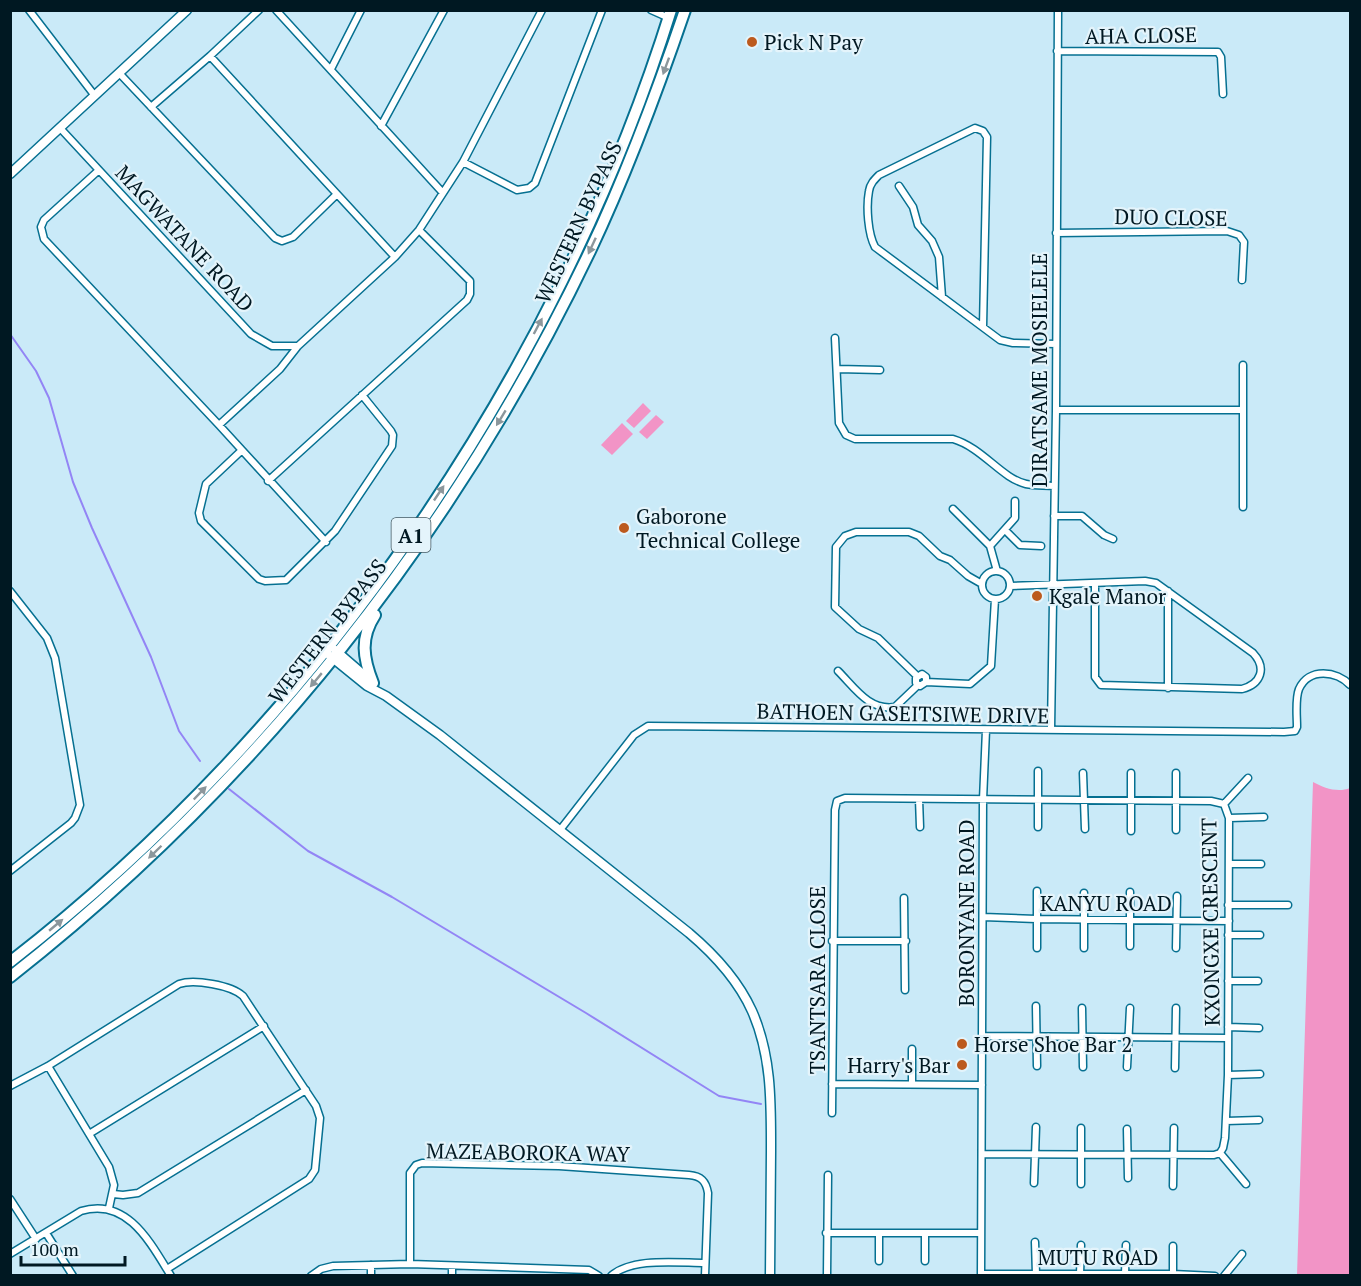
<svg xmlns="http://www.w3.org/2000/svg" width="1361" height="1286" font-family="'PT Serif',serif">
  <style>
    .green { fill: #f294c6 }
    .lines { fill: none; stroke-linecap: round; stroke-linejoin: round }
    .stream { stroke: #9385f5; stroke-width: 2 }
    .street-casing { stroke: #067091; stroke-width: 9 }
    .secondary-casing { stroke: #067091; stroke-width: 11 }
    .highway-casing { stroke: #067091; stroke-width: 14 }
    .street { stroke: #fff; stroke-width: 6 }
    .secondary { stroke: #fff; stroke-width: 8 }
    .highway { stroke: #fff; stroke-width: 10 }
    .oneway { fill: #8c979c }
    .poi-dot { fill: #bc5a1e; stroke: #e4f4fb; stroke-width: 2 }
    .labels { text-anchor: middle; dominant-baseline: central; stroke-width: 4.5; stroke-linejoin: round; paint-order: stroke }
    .shield { fill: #e4f4fb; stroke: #445a63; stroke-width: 1.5 }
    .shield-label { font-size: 20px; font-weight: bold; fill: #001822 }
    .street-label { font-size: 21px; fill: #001822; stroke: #e4f4fb }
    .poi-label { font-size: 21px; fill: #001822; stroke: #e4f4fb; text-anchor: start }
  </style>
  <rect width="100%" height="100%" fill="#caeaf8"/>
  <path class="green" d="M643 403 651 411 634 428 626 421Z
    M656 415 664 422 647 439 639 432Z
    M622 423 633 434 612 455 601 445Z
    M1313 782C1324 788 1338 793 1350 788V1275H1297Z"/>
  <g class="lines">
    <path class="stream" d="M10 334 36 371 49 398 73 482 92 528 151 657 179 731 200 761
      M229 789 308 851 392 897 586 1013 719 1096 761 1104"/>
    <defs>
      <path id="street" d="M29 10 95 96
        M276 10 443 193
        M651 10 669 18
        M1057 51 1218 52 1221 57 1223 94
        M210 56 395 257
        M331 69 361 10
        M120 74 275 238 282 241 293 237 337 194
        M151 107 210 56 259 10
        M381 126 444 10
        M60 128 251 334 272 346H298
        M463 162 517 190 529 188 535 183 602 10
        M99 170 44 220 41 227 44 239 219 425 326 542
        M899 186 913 207 918 225 932 241 939 257 942 297
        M1056 233 1227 231 1239 235 1244 242 1242 280
        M983 327 987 137 983 131 975 128 879 175C874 180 870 184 869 191 866 207 868 234 875 247L1000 340 1013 343 1056 344
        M835 338 839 423 846 435 855 439H953C983 448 1001 478 1026 484 1035 486 1045 485 1054 486
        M838 369 880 370
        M1056 410H1243
        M219 425 280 369 298 346 395 257 419 230 463 162 542 10
        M241 451 206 484 199 513 201 521 259 579 265 581 286 580 335 531 392 446 393 435 391 431 362 395
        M268 481 467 300 470 294V281L419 230
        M1243 507V365
        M953 509 990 546 997 571
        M1054 516H1082L1104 535 1113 539
        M1005 530 1020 545 1041 546
        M990 546 1015 518V501
        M982 585a14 14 0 1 1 28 0a14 14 0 1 1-28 0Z
        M1010 586 1145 581 1156 583 1253 653C1267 668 1261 684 1242 689L1101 685 1095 677V583
        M10 591 47 638 55 658 80 805 75 818 71 823 10 871
        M838 671C855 688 869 711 895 707L918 685
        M917 676 878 638 859 629 835 607 836 547 845 536 856 532H909L919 536 940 556 950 560 968 576 982 584
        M926 682V677L922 674 916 678V683L920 686 926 682 970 684 991 666 995 599
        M1168 688V591
        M1051 730 1056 410 1058 10
        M1083 773 1085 829
        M1176 773V830
        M919 799 920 827
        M1224 804 1248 778
        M1229 818 1264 817
        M1038 827V771
        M560 830 634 735 648 726 1284 732 1295 731 1297 727C1297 716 1295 699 1299 689 1309 667 1337 671 1350 685
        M1131 831V773
        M1230 864H1261
        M1084 893V948
        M904 898 905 990
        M1228 905H1288
        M983 917 1036 919 1229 921
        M1228 935H1260
        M832 941H906
        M1130 946V892
        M1037 948V891
        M1176 948 1177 896
        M1228 981H1258
        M1036 1006 1037 1066
        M1082 1008 1083 1067
        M1228 1027 1259 1028
        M982 1036 1228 1038
        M912 1049V1084
        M48 1066 109 1167 114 1185 109 1208
        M1127 1067 1130 1008
        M1175 1068 1176 1008
        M1228 1075 1260 1074
        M832 1084 982 1085
        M10 1086 48 1066 179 984C194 979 231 985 243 996L316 1106 320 1118 315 1170 309 1179 167 1269
        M832 1113 835 810 837 801 845 798 1211 801 1224 804 1229 818 1228 1075 1225 1138 1223 1148 1220 1153 1214 1155 983 1154
        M1226 1121 1259 1120
        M1081 1128V1184
        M1127 1129 1128 1178
        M89 1134 264 1026
        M1220 1153 1246 1184
        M1034 1183 1036 1127
        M1173 1186 1174 1128
        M113 1194 123 1195 138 1193 306 1090
        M10 1199 36 1239
        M46 1233 73 1276
        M826 1233H981
        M1035 1242 1036 1274
        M1173 1246V1274
        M10 1254 81 1211C127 1197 150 1242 171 1276
        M879 1261V1234
        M925 1261V1234
        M410 1264V1173L416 1165 422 1163 559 1166 689 1175C701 1176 706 1181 708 1193L705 1276
        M981 1274H1173L1215 1276
        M1080 1274 1081 1245
        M1125 1274 1126 1245
        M311 1276 321 1269 333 1266 410 1264 589 1270 599 1276
        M371 1276V1265
        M452 1276V1266
        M611 1276C632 1257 678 1263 705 1263
        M827 1276 828 1175
        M981 1276 983 800 986 730
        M1224 1276 1242 1254"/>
      <path id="secondary" d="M10 174 187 10
        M335 650 371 681
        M330 656 367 686 386 696 440 735 689 933C715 955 738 980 752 1011 772 1056 771 1104 771 1151 771 1193 770 1234 770 1276"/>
      <path id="highway" d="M373 683C363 658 360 638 375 615
        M10 962C315 726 556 378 671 10
        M10 977C257 783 455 534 590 251 627 173 657 92 685 10"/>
    </defs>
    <use href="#street" class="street-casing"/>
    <use href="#secondary" class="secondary-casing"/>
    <use href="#highway" class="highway-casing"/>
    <use href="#street" class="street"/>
    <use href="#secondary" class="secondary"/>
    <use href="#highway" class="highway"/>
  </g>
  <defs><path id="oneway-solid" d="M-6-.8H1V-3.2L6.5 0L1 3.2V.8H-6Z" transform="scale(1.5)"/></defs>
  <g class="oneway">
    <use href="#oneway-solid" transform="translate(666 66) rotate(110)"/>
    <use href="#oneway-solid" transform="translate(592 246) rotate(115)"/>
    <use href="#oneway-solid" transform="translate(538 326) rotate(-62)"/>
    <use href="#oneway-solid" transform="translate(501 418) rotate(121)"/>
    <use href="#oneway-solid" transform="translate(439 493) rotate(-56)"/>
    <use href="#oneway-solid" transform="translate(316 680) rotate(130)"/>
    <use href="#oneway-solid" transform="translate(200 793) rotate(-46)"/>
    <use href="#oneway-solid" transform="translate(155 852) rotate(136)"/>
    <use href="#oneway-solid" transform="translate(56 925) rotate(-40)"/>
  </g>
  <g class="poi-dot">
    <circle cx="752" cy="42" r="6"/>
    <circle cx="624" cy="528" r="6"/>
    <circle cx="1037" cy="596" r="6"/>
    <circle cx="962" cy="1044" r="6"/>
    <circle cx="962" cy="1065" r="6"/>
  </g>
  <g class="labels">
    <rect class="shield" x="391.5" y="518" width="39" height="34" rx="4.5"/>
    <g class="shield-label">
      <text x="411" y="535">A1</text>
    </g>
    <g class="street-label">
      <text transform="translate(1141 35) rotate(-1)">AHA CLOSE</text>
      <text transform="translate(1171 217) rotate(1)">DUO CLOSE</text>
      <text transform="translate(578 222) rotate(-65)">WESTERN BYPASS</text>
      <text transform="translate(185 238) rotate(47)">MAGWATANE ROAD</text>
      <text transform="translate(1039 370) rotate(-90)">DIRATSAME MOSIELELE</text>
      <text transform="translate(327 631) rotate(-52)">WESTERN BYPASS</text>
      <text transform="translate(903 713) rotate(1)">BATHOEN GASEITSIWE DRIVE</text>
      <text x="1106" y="903">KANYU ROAD</text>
      <text transform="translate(966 913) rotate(-90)">BORONYANE ROAD</text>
      <text transform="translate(1210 922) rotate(-91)">KXONGXE CRESCENT</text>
      <text transform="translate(817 980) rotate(-90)">TSANTSARA CLOSE</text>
      <text transform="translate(528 1152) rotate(1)">MAZEABOROKA WAY</text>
      <text x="1098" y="1257">MUTU ROAD</text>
    </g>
    <g class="poi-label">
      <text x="764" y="42">Pick N Pay</text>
      <text x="636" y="516">Gaborone<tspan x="636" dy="24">Technical College</tspan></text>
      <text x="1049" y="596">Kgale Manor</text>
      <text x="974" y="1044">Horse Shoe Bar 2</text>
      <text x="950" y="1065" text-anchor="end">Harry's Bar</text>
    </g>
  </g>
  <rect width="1361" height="1286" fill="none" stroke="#001822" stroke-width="24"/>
  <path d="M21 1256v9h104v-9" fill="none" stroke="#001822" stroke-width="3"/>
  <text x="30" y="1256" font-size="18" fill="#001822" stroke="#e4f4fb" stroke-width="4.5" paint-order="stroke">100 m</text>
</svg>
